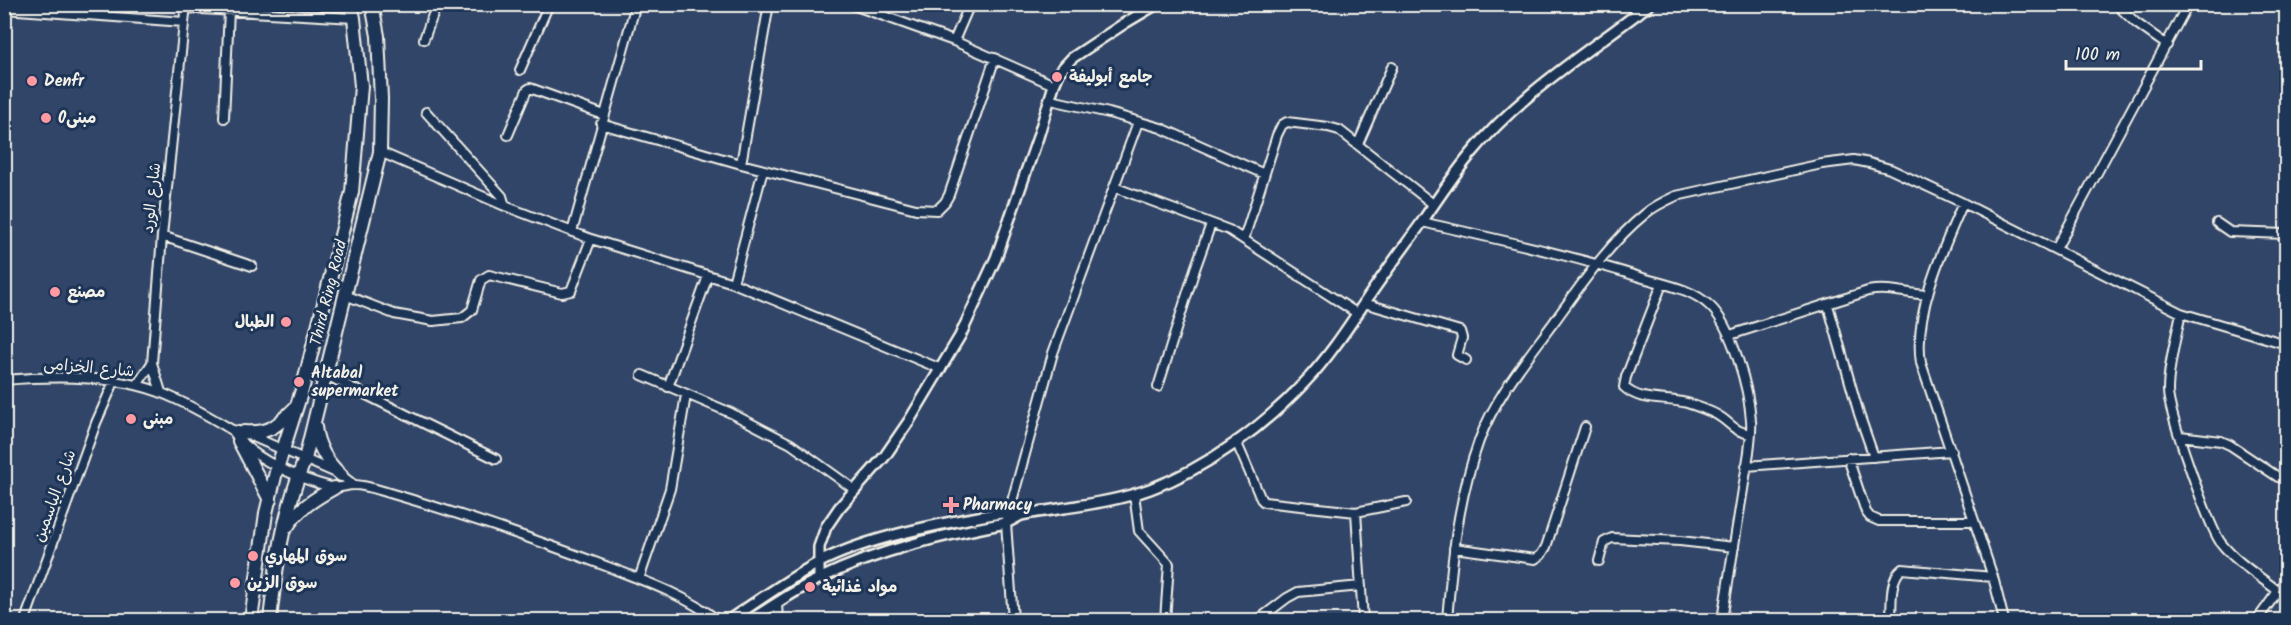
<svg xmlns="http://www.w3.org/2000/svg" width="2291" height="625" font-family="Kalam,'Playpen Sans Arabic',sans-serif">
  <style>
    .lines { fill: none; stroke-linecap: round; stroke-linejoin: round }
    .minor-casing { stroke: #f4f1e8; stroke-width: 12 }
    .tertiary-casing { stroke: #f4f1e8; stroke-width: 14 }
    .primary-casing { stroke: #f4f1e8; stroke-width: 16 }
    .minor { stroke: #1d3557; stroke-width: 8 }
    .tertiary { stroke: #1d3557; stroke-width: 9 }
    .primary { stroke: #1d3557; stroke-width: 12 }
    .poi-dot { fill: #ff9aa2; stroke: #1d3557; stroke-width: 2 }
    .labels { text-anchor: middle; dominant-baseline: central; stroke-width: 6; stroke-linejoin: round; paint-order: stroke }
    .poi-label { font-size: 16px; font-weight: bold; fill: #f4f1e8; stroke: #1d3557; text-anchor: start }
    .street-label { font-size: 16px; fill: #f4f1e8; stroke: #1d3557 }
  </style>
  <rect width="100%" height="100%" fill="#314568"/>
  <filter id="ink" filterUnits="userSpaceOnUse"><feTurbulence type="fractalNoise" baseFrequency=".0167" numOctaves="2"/><feDisplacementMap in="SourceGraphic" scale="12" xChannelSelector="R" yChannelSelector="G"/><feConvolveMatrix kernelMatrix="1 2 1 2 8 2 1 2 1" color-interpolation-filters="sRGB"/></filter>
  <g filter="url(#ink)">
    <g class="lines">
      <defs>
        <path id="minor" d="M850 4 954 41 1054 85
          M1632 4 1638 14
          M2116 4 2136 23 2167 45
          M185 8 354 18
          M4 9 184 22
          M424 39 437 4
          M954 41 970 4
          M520 70 549 4
          M1051 100 1109 113 1161 128 1264 174
          M426 112 502 196 505 206
          M224 118 229 10
          M601 124 741 164 916 209 937 210 945 202 949 195 995 58
          M508 135 527 90 530 88 604 115
          M1358 144 1392 67
          M380 152 505 206 591 239 733 283 941 369
          M741 164 769 4
          M1114 187 1229 230 1358 314
          M1963 203C1943 249 1913 313 1921 363L1993 577 2004 620
          M1422 222C1496 239 1571 255 1643 278 1667 285 1692 289 1710 306 1732 326 1749 390 1751 420 1752 431 1750 442 1749 452L1722 620
          M2217 223 2230 232 2286 234
          M572 232 636 4
          M162 236 252 266
          M1244 239 1277 135 1282 125 1287 122 1328 127 1339 130 1433 204
          M2056 249 2188 4
          M733 283 763 170
          M1662 284 1626 377 1624 387C1641 403 1666 397 1687 403 1698 407 1713 411 1722 418 1734 427 1735 431 1750 434
          M345 295 394 314 433 321 462 318 472 310 481 280 489 275 562 293 571 291 591 239
          M1364 303 1460 331 1462 338 1457 355 1466 360
          M1828 305 1859 414 1874 457
          M2181 313C2176 338 2168 366 2168 391 2168 411 2209 527 2221 543 2236 562 2259 576 2278 591
          M1730 335 1868 291C1889 287 1907 294 1928 295
          M326 375 496 459
          M642 375 731 413 791 444 855 490
          M4 380C52 376 114 375 159 392 185 402 209 416 232 430L238 431
          M137 385 152 363
          M668 387 708 276
          M1158 387 1195 269 1211 224
          M161 392 152 363 162 236 186 4
          M232 430C250 459 300 479 331 487 339 489 346 485 354 485 364 485 376 489 386 492 462 514 537 540 611 568 645 581 689 597 717 620
          M249 435 341 475 354 485
          M2180 436 2221 441 2230 445 2278 477
          M1236 441 1261 499 1264 502 1356 512 1363 620
          M1848 458 1866 512 1870 517 1879 521H1974
          M1746 466 1952 451
          M1134 494 1139 531 1169 564 1165 620
          M1356 512 1406 502
          M1454 548 1535 559 1541 555 1546 547 1585 427
          M1599 561 1604 542 1612 538 1680 541 1734 547
          M639 579 670 489 686 395
          M777 604 778 620
          M25 620 96 423 114 382
          M1013 620 1006 523 1009 512 1053 353 1138 122
          M1258 620 1287 598 1298 592 1361 586
          M1447 620C1452 560 1458 499 1479 441 1495 397 1526 360 1554 322 1581 285 1609 243 1645 214 1654 206 1665 201 1676 196L1822 164 1854 160 1869 163 1890 169 1963 203 2181 313 2286 344
          M1891 620C1892 605 1889 579 1902 569L1993 577
          M2257 620 2286 580"/>
        <path id="tertiary" d="M819 579V547L826 527 839 508 885 456 909 421 960 336 996 258 1038 137 1054 85 1060 71 1072 58 1125 23 1157 4
          M729 620C758 601 787 580 818 563 860 541 920 528 967 519 985 516 1004 510 1021 515
          M750 620C773 606 796 589 821 578 879 550 943 535 1006 523L1021 515C1063 507 1109 504 1150 489 1207 468 1263 427 1305 382 1328 358 1347 329 1365 302 1382 276 1402 250 1420 225 1436 201 1452 177 1470 155 1520 93 1588 52 1650 4"/>
        <path id="primary" d="M315 427C317 445 327 463 341 475
          M244 432C270 434 278 425 296 407
          M239 441 270 500
          M287 527C298 509 316 498 334 488
          M251 620 266 513 276 472 302 390 352 192 361 86 354 18 351 4
          M270 620C276 565 284 511 305 459L380 152 381 99 378 36 372 4"/>
      </defs>
      <use href="#minor" class="minor-casing"/>
      <use href="#tertiary" class="tertiary-casing"/>
      <use href="#primary" class="primary-casing"/>
      <use href="#minor" class="minor"/>
      <use href="#tertiary" class="tertiary"/>
      <use href="#primary" class="primary"/>
    </g>
  </g>
  <g class="poi-dot">
    <circle cx="1057" cy="77" r="6"/>
    <circle cx="32" cy="81" r="6"/>
    <circle cx="46" cy="118" r="6"/>
    <circle cx="55" cy="292" r="6"/>
    <circle cx="286" cy="322" r="6"/>
    <circle cx="299" cy="382" r="6"/>
    <circle cx="131" cy="419" r="6"/>
    <path d="M948 496h6v6h6v6h-6v6h-6v-6h-6v-6h6z"/>
    <circle cx="253" cy="556" r="6"/>
    <circle cx="235" cy="583" r="6"/>
    <circle cx="810" cy="587" r="6"/>
  </g>
  <g class="labels">
    <g class="poi-label">
      <text x="1069" y="77">جامع أبوليفة</text>
      <text x="44" y="81">Denfr</text>
      <text x="58" y="118">مبنى0</text>
      <text x="67" y="292">مصنع</text>
      <text x="274" y="322" text-anchor="end">الطبال</text>
      <text x="311" y="373">Altabal<tspan x="311" dy="18">supermarket</tspan></text>
      <text x="143" y="419">مبنى</text>
      <text x="963" y="505">Pharmacy</text>
      <text x="265" y="556">سوق المهاري</text>
      <text x="247" y="583">سوق الزين</text>
      <text x="822" y="587">مواد غذائية</text>
    </g>
    <g class="street-label">
      <text transform="translate(152 198) rotate(-84)">شارع الورد</text>
      <text transform="translate(329 293) rotate(-76)">Third Ring Road</text>
      <text transform="translate(89 368) rotate(5)">شارع الخزامى</text>
      <text transform="translate(55 496) rotate(-70)">شارع الياسمين</text>
    </g>
  </g>
  <rect width="2291" height="625" fill="none" stroke="#1d3557" stroke-width="24"/>
  <rect x="12" y="12" width="2267" height="601" fill="none" stroke="#f4f1e8" stroke-width="2" filter="url(#ink)"/>
  <path d="M2066 60v9h135v-9" fill="none" stroke="#f4f1e8" stroke-width="3"/>
  <text x="2075" y="60" font-size="18" fill="#f4f1e8" stroke="#1d3557" stroke-width="4.5" paint-order="stroke">100 m</text>
</svg>
